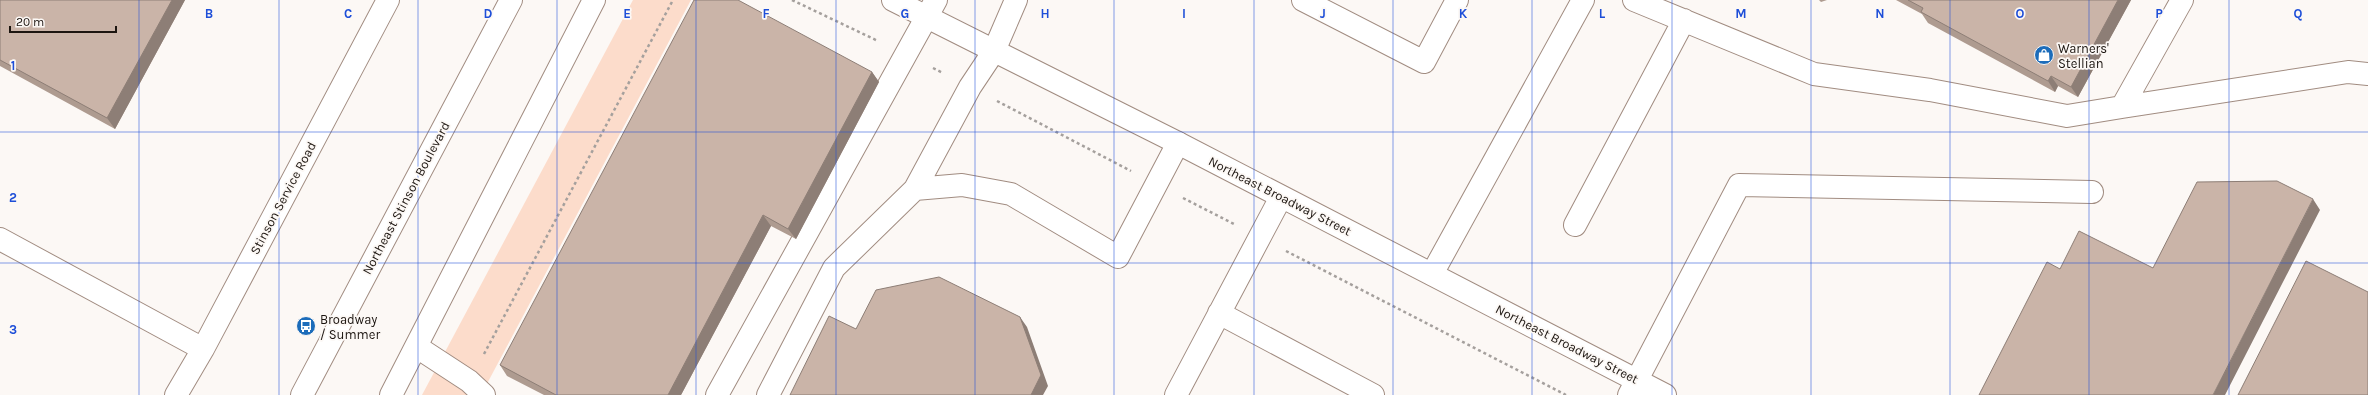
<svg xmlns="http://www.w3.org/2000/svg" width="2368" height="395" font-family="Karla,sans-serif">
  <style>
    .green { fill: #fcdccb }
    .lines { fill: none; stroke-linecap: round; stroke-linejoin: round }
    .minor-casing { stroke: #a18c81; stroke-width: 24 }
    .major-casing { stroke: #a18c81; stroke-width: 24 }
    .path { stroke: #a5a09d; stroke-width: 2.5; stroke-dasharray: 3 3; stroke-linecap: butt }
    .minor { stroke: #fff; stroke-width: 22 }
    .major { stroke: #fff; stroke-width: 22 }
    .wall { fill: #ae9b90 }
    .shaded-wall { fill: #8d7e76 }
    .building { fill: #cab4a8; stroke: #8d7e76 }
    .grid { fill: none; stroke: #1d4ed8; stroke-width: 1; stroke-opacity: 0.55 }
    .labels { text-anchor: middle; dominant-baseline: central; stroke-width: 3.5; stroke-linejoin: round; paint-order: stroke }
    .poi-label { font-size: 13px; fill: #1c1510; stroke: #fcf8f5; text-anchor: start }
    .street-label { font-size: 13px; fill: #1c1510; stroke: #fcf8f5 }
    .grid-label { font-size: 13px; text-anchor: middle; font-weight: bold; fill: #1d4ed8; stroke: #fcf8f5; stroke-width: 3.5; stroke-linejoin: round; paint-order: stroke }
  </style>
  <rect width="100%" height="100%" fill="#fcf8f5"/>
  <path class="green" d="M633 0H691L481 395H422Z"/>
  <g class="lines">
    <defs>
      <path id="minor" d="M1303 0 1424 62 1457 0
        M1634 0 1814 74 1930 90 2067 116 2122 107 2182 0
        M2122 107 2348 72 2368 74
        M915 189 962 185 1011 194 1118 257 1178 143
        M1575 225 1684 20
        M0 239 203 349
        M1432 274 1583 0
        M1219 313 1373 395
        M417 347 469 381 484 395
        M176 395 203 349 388 0
        M717 395 936 0
        M768 395 834 268 915 189 970 87 994 51 1016 0
        M1176 395 1281 197
        M1629 395 1739 185 2092 192"/>
      <path id="major" d="M893 0 1178 143 1665 395
        M302 395 511 0
        M391 395 594 0"/>
    </defs>
    <use href="#minor" class="minor-casing"/>
    <use href="#major" class="major-casing"/>
    <path class="path" d="M792 0 878 41
      M933 68 943 73
      M997 101 1131 171
      M1183 198 1234 224
      M1286 251 1566 395
      M484 354 673 0"/>
    <use href="#minor" class="minor"/>
    <use href="#major" class="major"/>
  </g>
  <path class="wall" d="M0 0H185L115 129 0 66Z
    M1819 0H1827L1821 2Z
    M1896 0H2131L2078 97 2058 86 2055 92 1928 23 1922 14Z
    M872 72 879 82 796 239 771 226 681 395H544L507 376 500 365Z"/>
  <path class="shaded-wall" d="M172 0H185L115 129 107 118Z
    M2118 0H2131L2078 97 2071 87Z
    M872 72 879 82 796 239 788 229Z
    M2051 76 2058 86 2055 92 2048 81Z
    M2313 199 2320 210 2225 395H2213Z
    M763 215 771 226 681 395H668Z
    M1020 317 1027 327 1048 386 1043 395H1031Z"/>
  <path class="building" d="M0 0H172L107 118 0 60Z
    M694 0H738L872 72 788 229 763 215 668 395H556L500 365Z
    M1908 0H2118L2071 87 2051 76 2048 81 1921 12 1923 8Z
    M2277 181 2313 199 2213 395H1979L2047 262 2060 269 2079 231 2153 268 2197 182Z
    M2306 261 2368 292V395H2238Z
    M939 277 1020 317 1041 375 1031 395H790L829 316 856 329 876 290Z"/>
  <path class="grid" d="M139 0V395M279 0V395M418 0V395M557 0V395M696 0V395M836 0V395M975 0V395M1114 0V395M1254 0V395M1393 0V395M1532 0V395M1672 0V395M1811 0V395M1950 0V395M2089 0V395M2229 0V395M0 132H2368M0 263H2368"/>
  <defs>
    <symbol id="shop-disc" viewBox="-11 -11 22 22"><circle r="9.5" fill="#1c6cba" stroke="#fcf8f5"/><path d="M-5-2.5h2.3a2.7 3.5 0 0 1 5.4 0H5L5.5 6h-11ZM-1.5-2.5h3a1.5 2.3 0 0 0-3 0Z" fill="#fff"/></symbol>
    <symbol id="bus-disc" viewBox="-11 -11 22 22"><circle r="9.5" fill="#1c6cba" stroke="#fcf8f5"/><path d="M-5-6H5V4H4V6H2V4H-2V6H-4V4H-5ZM-3.5-4V0h7V-4ZM-3.5 1.2v1.5H-2V1.2ZM2 1.2v1.5H3.5V1.2Z" fill="#fff"/></symbol>
  </defs>
  <g fill-rule="evenodd">
    <use href="#shop-disc" x="2033" y="44" width="22" height="22"/>
    <use href="#bus-disc" x="295" y="315" width="22" height="22"/>
  </g>
  <g class="labels">
    <g class="poi-label">
      <text x="2058" y="48">Warners'<tspan x="2058" dy="15">Stellian</tspan></text>
      <text x="320" y="319">Broadway<tspan x="320" dy="15">/ Summer</tspan></text>
    </g>
    <g class="street-label">
      <text transform="translate(1280 196) rotate(27)">Northeast Broadway Street</text>
      <text transform="translate(283 198) rotate(-62)">Stinson Service Road</text>
      <text transform="translate(406 198) rotate(-62)">Northeast Stinson Boulevard</text>
      <text transform="translate(1567 344) rotate(27)">Northeast Broadway Street</text>
    </g>
  </g>
  <g class="grid-label">
    <text x="209" y="18">B</text>
    <text x="348" y="18">C</text>
    <text x="488" y="18">D</text>
    <text x="627" y="18">E</text>
    <text x="766" y="18">F</text>
    <text x="905" y="18">G</text>
    <text x="1045" y="18">H</text>
    <text x="1184" y="18">I</text>
    <text x="1323" y="18">J</text>
    <text x="1463" y="18">K</text>
    <text x="1602" y="18">L</text>
    <text x="1741" y="18">M</text>
    <text x="1880" y="18">N</text>
    <text x="2020" y="18">O</text>
    <text x="2159" y="18">P</text>
    <text x="2298" y="18">Q</text>
    <text x="13" y="70">1</text>
    <text x="13" y="202">2</text>
    <text x="13" y="334">3</text>
  </g>
  <path d="M10 26v6h106v-6" fill="none" stroke="#1c1510" stroke-width="2"/>
  <text x="16" y="26" font-size="12" fill="#1c1510" stroke="#fcf8f5" stroke-width="3" paint-order="stroke">20 m</text>
</svg>
